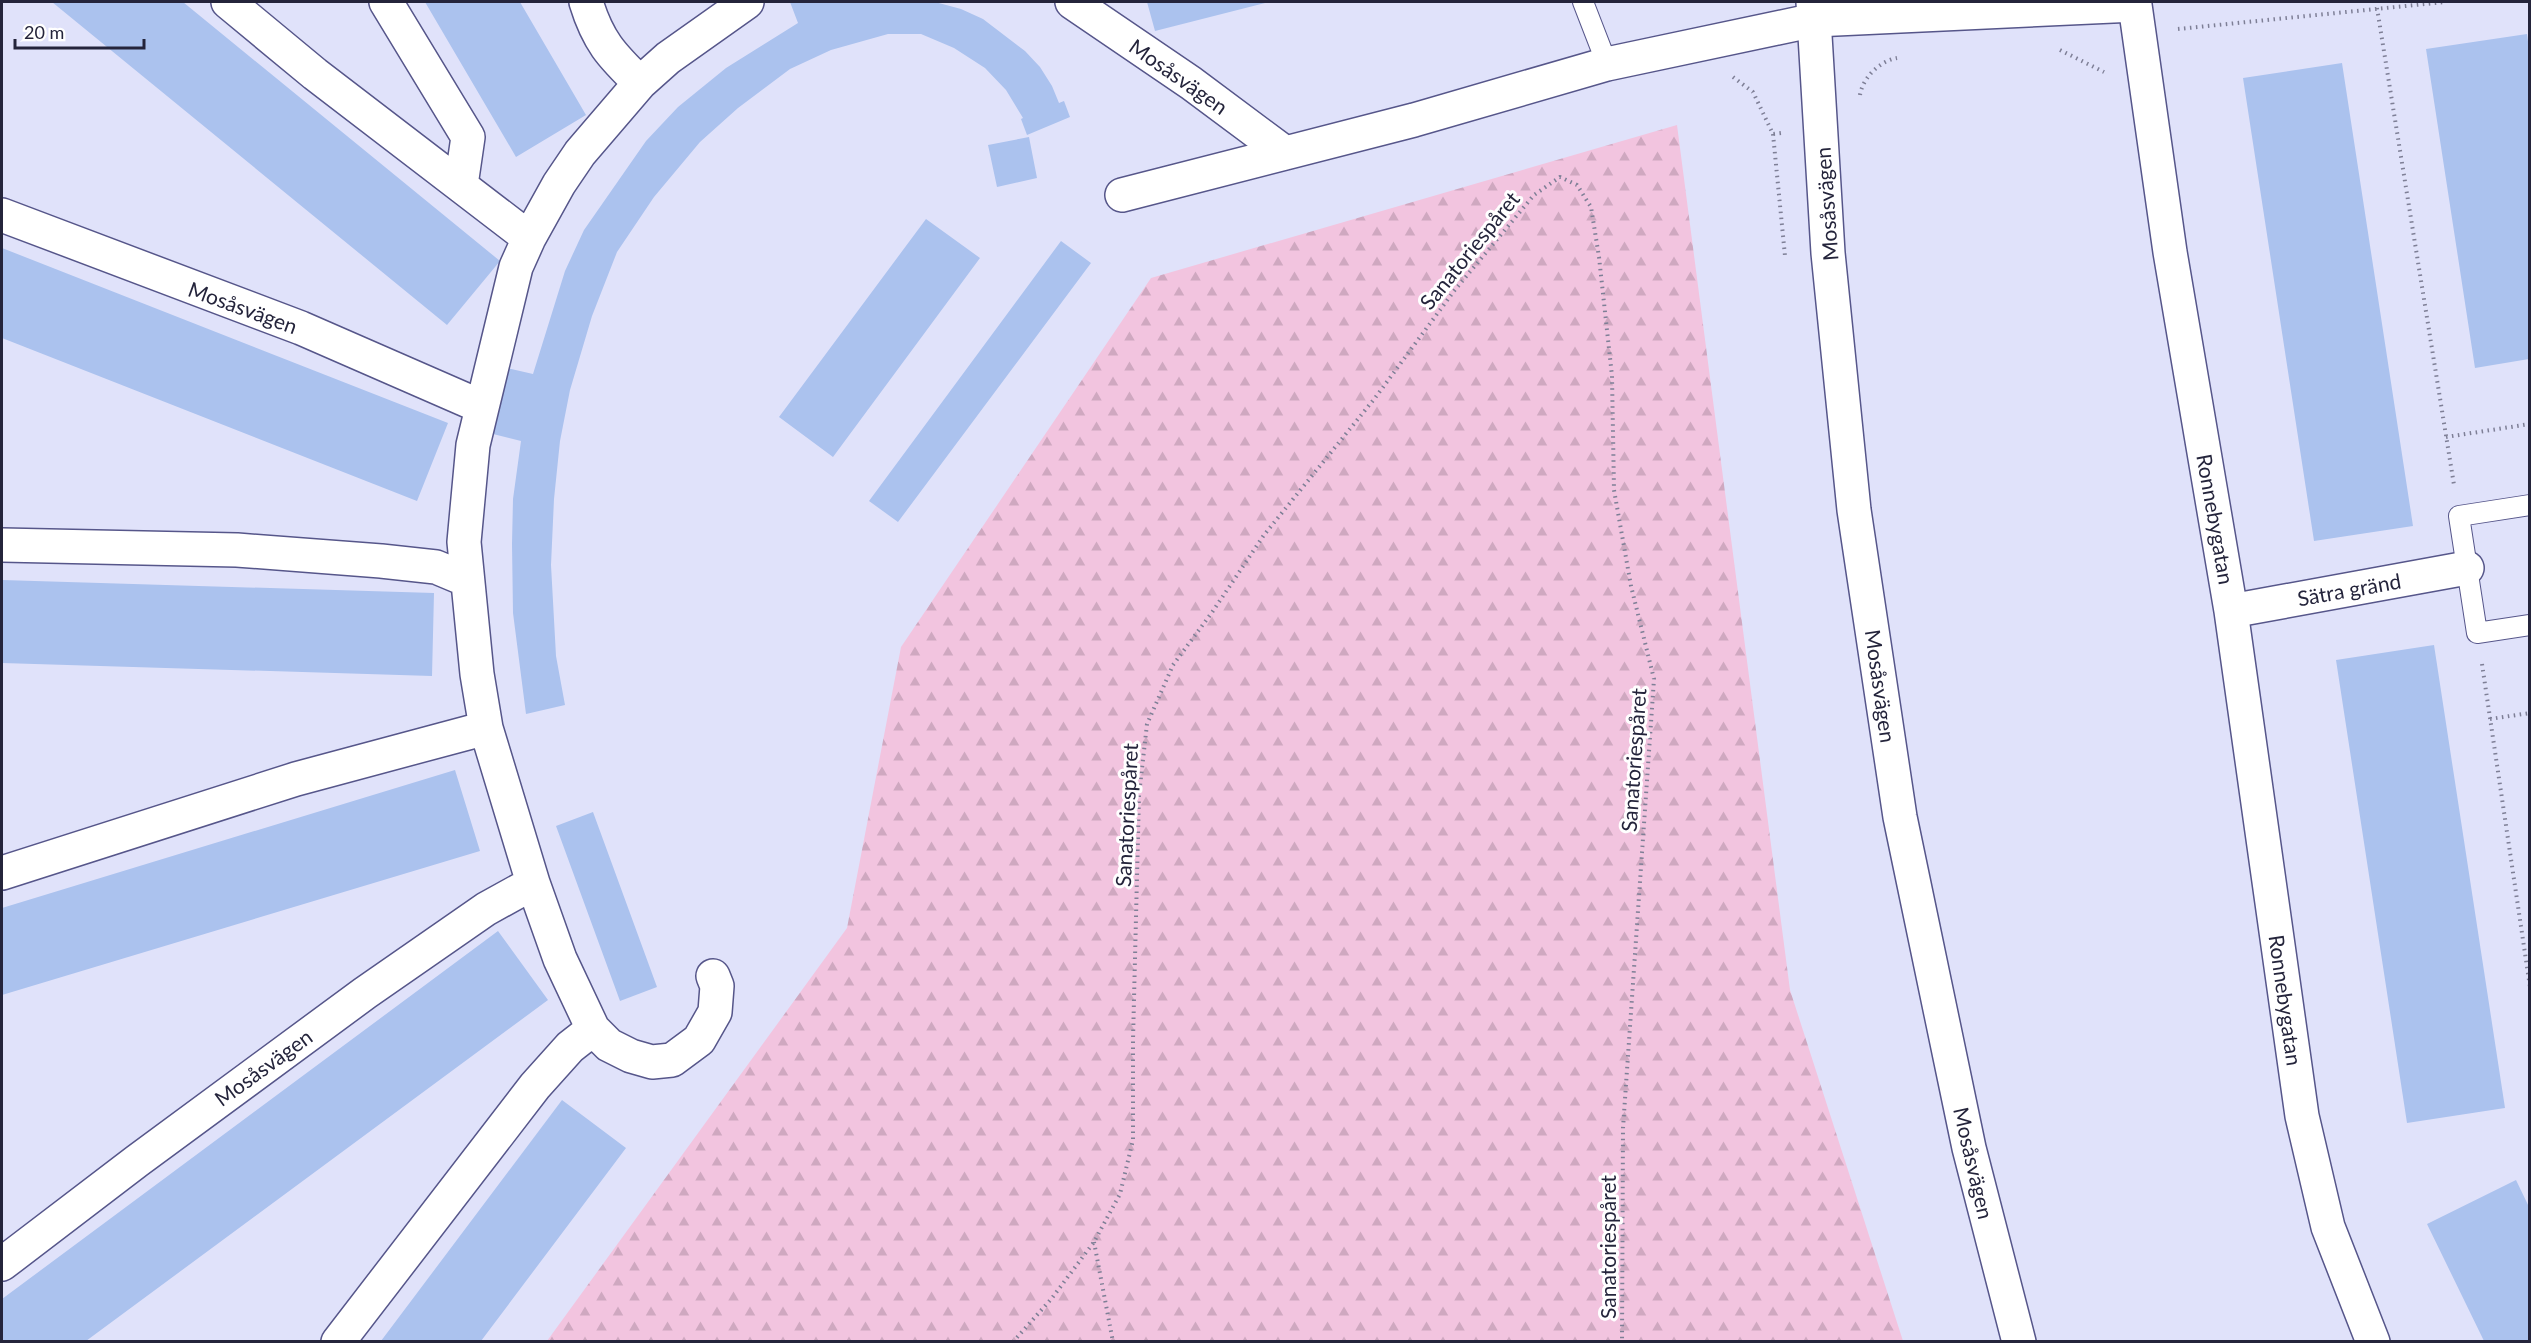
<svg xmlns="http://www.w3.org/2000/svg" width="2531" height="1343" font-family="Lato,sans-serif">
  <style>
    .forest { fill: url(#forest-firs) }
    .building { fill: #abc2ee }
    .lines { fill: none; stroke-linecap: round; stroke-linejoin: round }
    .service-casing { stroke: #56568a; stroke-width: 22 }
    .minor-casing { stroke: #56568a; stroke-width: 36 }
    .secondary-casing { stroke: #56568a; stroke-width: 36 }
    .path { stroke: #7e7f96; stroke-width: 4; stroke-dasharray: 1.5 4.5; stroke-linecap: butt }
    .service { stroke: #fff; stroke-width: 20 }
    .minor { stroke: #fff; stroke-width: 33 }
    .secondary { stroke: #fff; stroke-width: 33 }
    .labels { text-anchor: middle; dominant-baseline: central; stroke-width: 6; stroke-linejoin: round; paint-order: stroke }
    .street-label { font-size: 21px; fill: #24243b; stroke: #fff }
  </style>
  <defs>
    <pattern id="forest-firs" width="22" height="20" patternUnits="userSpaceOnUse" patternTransform="scale(1.5)"><rect width="22" height="20" fill="#f2c4df"/><path d="M5 1l3.5 6h-7zM16 11l3.5 6h-7z" fill="#cfa8c0"/></pattern>
  </defs>
  <rect width="100%" height="100%" fill="#e0e2fa"/>
  <path class="forest" d="M1677 125 1790 990 1903 1341H547L847 928 901 647 1151 278Z"/>
  <path class="building" d="M52 2H183L500 261 447 325Z
    M425 2H520L586 115 516 157Z
    M790 2H935L961 9 983 19 1025 51 1040 67 1052 86 1059 103 1064 101 1070 117 1027 135 1021 119 1023 118 1006 90 985 68 954 48 921 34H888L831 50 790 69 738 108 700 142 654 197 617 252 592 316 570 390 560 441 554 499 551 565 556 656 565 705 526 714 513 613 512 544 513 499 521 441 493 434 507 368 533 374 565 271 584 230 646 141 678 107 726 68 798 23Z
    M1147 2H1269L1155 31Z
    M2527 34 2529 49V359L2475 368 2426 49Z
    M2342 63 2413 526 2314 541 2243 78Z
    M1029 137 1037 178 997 187 988 145Z
    M926 219 980 258 833 457 779 417Z
    M1061 241 1091 263 898 522 869 501Z
    M2 248 448 423 417 501 2 338Z
    M2 580 434 593 432 676 2 663Z
    M2434 645 2505 1108 2407 1123 2336 660Z
    M455 770 480 851 2 995V908Z
    M593 812 657 987 620 1001 556 826Z
    M498 931 548 1000 86 1341H2V1299Z
    M562 1100 626 1148 481 1341H381Z
    M2516 1180 2529 1207V1341H2484L2427 1224Z"/>
  <g class="lines">
    <defs>
      <path id="service" d="M1583 2 1607 64
        M2530 505 2459 516 2477 633 2530 625"/>
      <path id="minor" d="M228 2 315 74 529 238
        M386 2 468 137 461 185
        M586 2C598 41 611 55 640 83
        M1072 2 1191 83 1285 153
        M1122 195 1414 120 1607 64 1815 20 2135 5 2170 252 2231 611 2302 1116 2328 1227 2373 1342
        M2 215 301 328 482 407
        M2 545 237 550 381 561 436 567 467 580
        M2231 611 2467 568
        M2 873 296 779 486 728
        M713 976 717 986 715 1012 699 1040 672 1060 652 1062 631 1056 609 1045 593 1029 560 959 533 883 486 728 477 674 464 542 473 445 516 267 529 238 559 184 580 153 640 83 668 58 747 2
        M2 1264 137 1161 365 993 486 909 533 883
        M338 1342 535 1086 570 1047 593 1029"/>
      <path id="secondary" d="M1813 2 1828 253 1854 510 1900 817 1969 1148 2019 1342"/>
    </defs>
    <use href="#service" class="service-casing"/>
    <use href="#minor" class="minor-casing"/>
    <use href="#secondary" class="secondary-casing"/>
    <path class="path" d="M2377 8 2454 485
      M2178 29 2445 2
      M2060 50 2104 72
      M1733 77 1753 92 1773 134 1781 133
      M1860 95C1863 77 1880 61 1897 58
      M1773 134 1785 256
      M2446 437 2530 424
      M2482 664 2530 987
      M2490 719 2530 713
      M1094 1242 1113 1342
      M1013 1342 1052 1298 1094 1242 1120 1194 1133 1140V1040L1139 795 1147 724 1173 665 1213 611 1264 535 1375 398 1454 291 1534 195 1560 177 1577 185 1591 207 1599 257 1612 376 1614 490 1631 586 1654 679 1623 1128 1622 1342"/>
    <use href="#service" class="service"/>
    <use href="#minor" class="minor"/>
    <use href="#secondary" class="secondary"/>
  </g>
  <g class="labels">
    <g class="street-label">
      <text transform="translate(1179 76) rotate(35)">Mosåsvägen</text>
      <text transform="translate(1826 204) rotate(-94)">Mosåsvägen</text>
      <text transform="translate(1469 250) rotate(-51)">Sanatoriespåret</text>
      <text transform="translate(243 307) rotate(20)">Mosåsvägen</text>
      <text transform="translate(2216 519) rotate(80)">Ronnebygatan</text>
      <text transform="translate(2349 589) rotate(-10)">Sätra gränd</text>
      <text transform="translate(1881 686) rotate(82)">Mosåsvägen</text>
      <text transform="translate(1633 760) rotate(-86)">Sanatoriespåret</text>
      <text transform="translate(1126 815) rotate(-87)">Sanatoriespåret</text>
      <text transform="translate(2286 1000) rotate(82)">Ronnebygatan</text>
      <text transform="translate(263 1067) rotate(-36)">Mosåsvägen</text>
      <text transform="translate(1974 1163) rotate(77)">Mosåsvägen</text>
      <text transform="translate(1607 1247) rotate(-90)">Sanatoriespåret</text>
    </g>
  </g>
  <rect width="2531" height="1343" fill="none" stroke="#24243b" stroke-width="6"/>
  <path d="M15 39v9h129v-9" fill="none" stroke="#24243b" stroke-width="3"/>
  <text x="24" y="39" font-size="18" fill="#24243b" stroke="#ffffff" stroke-width="4.5" paint-order="stroke">20 m</text>
</svg>
